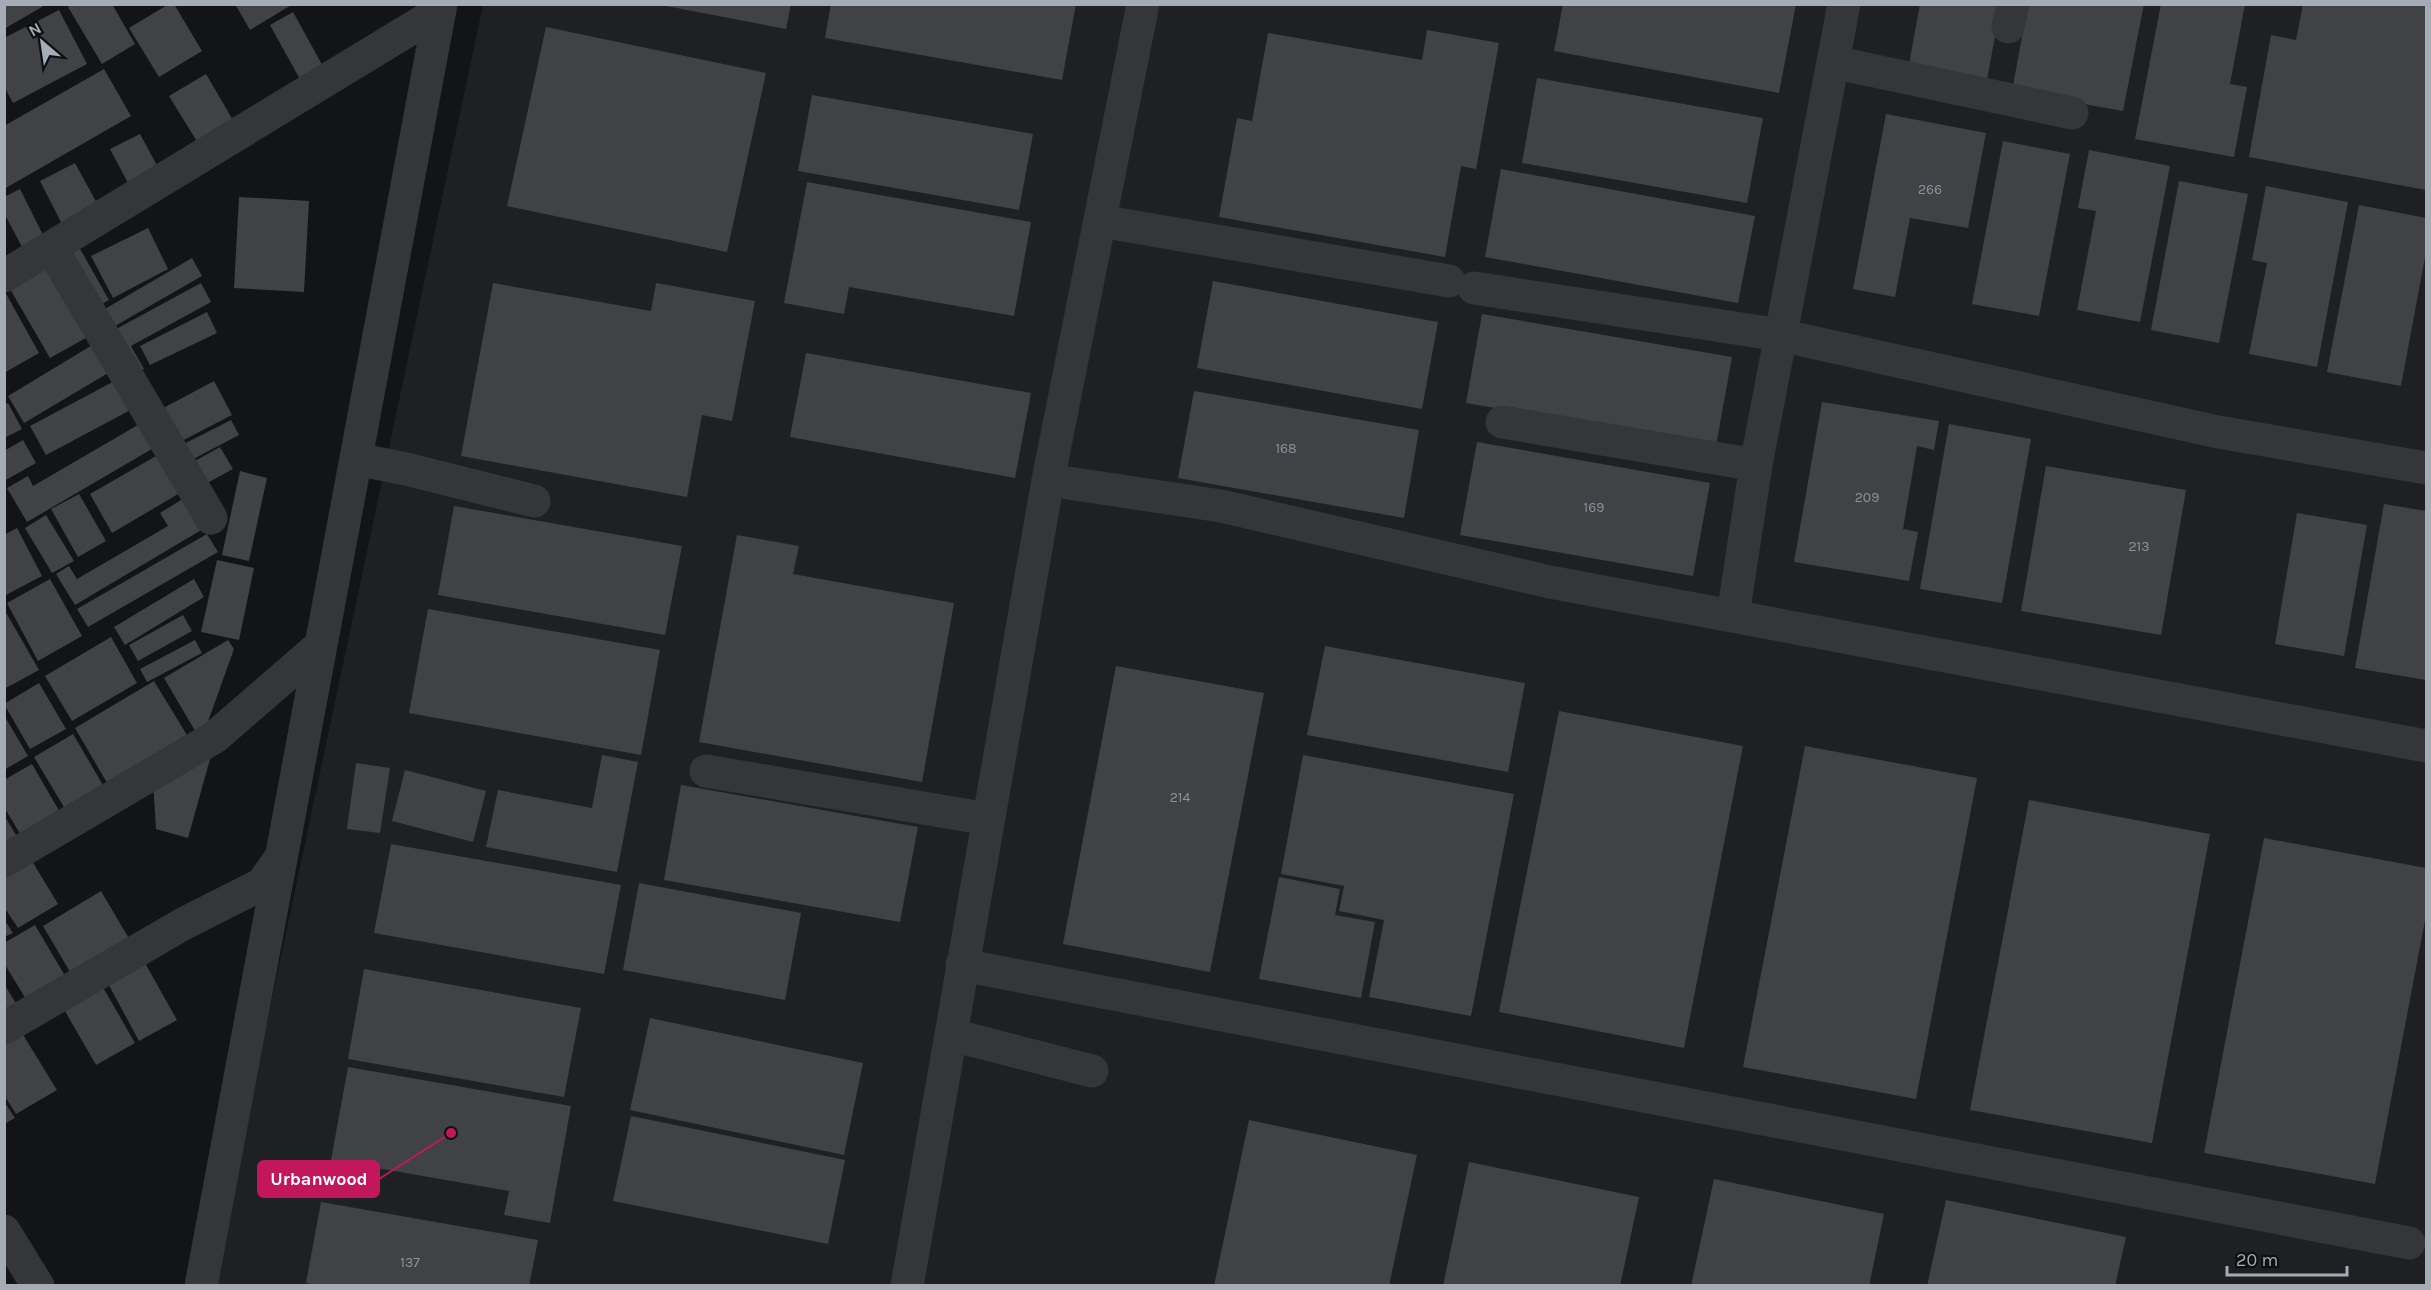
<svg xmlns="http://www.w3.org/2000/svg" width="2431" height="1290" font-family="Karla,sans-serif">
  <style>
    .built { fill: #1f2022 }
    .building { fill: #404245 }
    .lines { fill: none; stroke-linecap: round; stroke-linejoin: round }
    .minor { stroke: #35363a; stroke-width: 33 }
    .labels { text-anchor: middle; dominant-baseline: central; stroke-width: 6; stroke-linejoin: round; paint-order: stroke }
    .number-label { font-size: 14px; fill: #8c9299 }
    .leader { fill: none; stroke: #c2185b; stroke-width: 2 }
    .callout-dot { fill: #c2185b; stroke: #0e0f10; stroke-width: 2 }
    .callout { fill: #c2185b; stroke: #c2185b; stroke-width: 2 }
    .callout-label { font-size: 18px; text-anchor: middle; font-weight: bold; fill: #fff }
  </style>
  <rect width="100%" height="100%" fill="#131415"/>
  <path class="built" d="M483 5H2426V1285L211 1286Z"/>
  <path class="building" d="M4 4H47L4 29Z
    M72 4H112L135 44 102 64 68 7Z
    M169 4H174L202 51 159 77 129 28Z
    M235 4H293L250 30Z
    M656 4H791L786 29Z
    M831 4H1076L1062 80 825 38Z
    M1563 4H1796L1779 93 1554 51Z
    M1920 4H2001L1986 85 1908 70Z
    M2028 4H2144L2123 111 2012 91Z
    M2161 4H2245L2230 84 2247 87 2234 157 2135 139Z
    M2303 4H2426V190L2249 157 2271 35 2296 40Z
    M59 10 87 64 13 103 4 86V38Z
    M293 12 325 70 302 83 270 25Z
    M546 27 766 73 727 252 507 206Z
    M1427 30 1499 43 1476 169 1461 166 1445 257 1219 217 1237 118 1252 121 1268 33 1422 60Z
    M104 69 131 116 4 189V126Z
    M206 74 237 127 201 148 169 96Z
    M1537 78 1763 118 1747 203 1522 163Z
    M812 95 1033 134 1019 210 798 171Z
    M1886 114 1986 133 1968 228 1910 218 1895 297 1853 289Z
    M140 134 159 169 129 185 110 149Z
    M2003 141 2070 154 2039 316 1972 304Z
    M2089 150 2170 166 2140 322 2077 310 2096 211 2078 208Z
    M75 163 99 207 63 226 40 181Z
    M1501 169 1755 216 1738 303 1485 257Z
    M2179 181 2248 194 2219 343 2151 330Z
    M807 182 1031 222 1014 316 849 287 844 314 784 303Z
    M2266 186 2348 202 2317 367 2249 354 2267 263 2252 260Z
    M20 189 44 237 22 247 4 213V197Z
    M239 197 309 201 304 292 234 288Z
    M2359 205 2426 218V252L2401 386 2327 372Z
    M148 228 168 269 113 298 91 256Z
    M75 240 109 300 93 309 60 249Z
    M48 258 93 334 50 358 6 282Z
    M192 258 202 276 108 330 98 313Z
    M1213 281 1438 322 1422 409 1197 368Z
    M201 283 211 302 131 346 144 369 130 377 107 334Z
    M493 283 651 311 656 283 755 301 732 421 702 415 687 497 461 456Z
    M4 290 39 353 4 373Z
    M207 312 217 333 150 365 140 346Z
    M1482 314 1732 357 1716 446 1466 403Z
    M104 338 120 366 24 423 8 396Z
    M806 353 1031 393 1015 478 790 437Z
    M122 377 138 406 46 455 30 426Z
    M214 381 232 415 172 446 154 413Z
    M1194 391 1419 430 1404 518 1178 478Z
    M1822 402 1939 421 1934 450 1917 446 1903 529 1918 532 1909 581 1794 562Z
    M8 403 22 429 4 438V405Z
    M231 420 239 435 184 464 176 448Z
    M143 422 157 446 27 522 7 488 28 476 33 486Z
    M1949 424 2031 439 2002 603 1920 589Z
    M23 440 36 463 4 481V451Z
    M1477 442 1710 483 1693 576 1460 535Z
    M220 447 233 469 198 488 186 466Z
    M163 452 185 490 112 533 90 494Z
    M2046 466 2186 490 2161 635 2021 611Z
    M240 471 267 478 249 561 222 555Z
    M79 494 106 541 78 557 51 509Z
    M189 495 208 526 75 605 56 574 69 566 77 579 168 526 160 513Z
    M2384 504 2426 511V680L2355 668Z
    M454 506 682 546 665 635 438 595Z
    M2297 513 2367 525 2344 656 2275 644Z
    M46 515 74 561 52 573 25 528Z
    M17 528 42 576 4 596V535Z
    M207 534 218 552 88 627 77 609Z
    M737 535 799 546 793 574 954 603 922 782 699 742Z
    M217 560 254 568 239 640 201 632Z
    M50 579 82 636 38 661 7 603Z
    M194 579 204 597 125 645 114 627Z
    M4 609 39 670 4 689Z
    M428 609 660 650 641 755 409 713Z
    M183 615 192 631 138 661 129 645Z
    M111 637 137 683 72 721 45 676Z
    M195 640 202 653 147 682 140 669Z
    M228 640 234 649 201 741 164 678Z
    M1325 646 1525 683 1508 772 1307 735Z
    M1116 666 1264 693 1210 972 1063 944Z
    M154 681 190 740 110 788 75 728Z
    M39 683 66 729 30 749 4 704Z
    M1559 711 1743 746 1684 1048 1499 1012Z
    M4 715 28 756 4 770Z
    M73 734 107 792 68 814 34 757Z
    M1805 746 1977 778 1916 1099 1743 1067Z
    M212 752 188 838 156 829 153 781Z
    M602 755 638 762 617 872 486 847 498 790 592 808Z
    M1303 755 1514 794 1471 1016 1369 997 1384 920 1339 911 1344 886 1281 874Z
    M356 763 390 768 380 833 347 829Z
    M32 764 61 814 22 837 4 807V780Z
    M405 770 486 791 473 842 392 821Z
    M681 785 918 827 900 922 664 880Z
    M2029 800 2210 834 2152 1143 1970 1110Z
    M4 815 19 840 4 849Z
    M2264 838 2426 868V915L2375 1184 2204 1153Z
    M391 844 621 885 604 974 374 933Z
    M32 861 58 904 18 928 4 907V878Z
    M1279 877 1340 889 1335 915 1375 922 1361 998 1259 979Z
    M639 883 801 913 785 1000 623 970Z
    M101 891 134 947 76 982 43 926Z
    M4 919 13 933 4 937Z
    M35 925 71 986 32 1009 4 963V943Z
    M141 956 177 1020 139 1041 104 976Z
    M364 969 581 1008 564 1097 348 1059Z
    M97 977 135 1043 96 1065 58 999Z
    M4 984 22 1013 4 1024Z
    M650 1018 863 1063 844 1155 630 1110Z
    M17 1025 57 1090 16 1114 4 1095V1032Z
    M348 1067 571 1106 550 1223 504 1215 509 1191 331 1160Z
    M4 1101 15 1118 4 1124Z
    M631 1116 845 1160 828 1244 613 1201Z
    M1249 1120 1417 1155 1389 1286H1214Z
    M1469 1162 1639 1197 1620 1286H1443Z
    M1714 1179 1884 1214 1869 1286H1691Z
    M1946 1200 2126 1237 2115 1286H1927Z
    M321 1202 538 1240 529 1286H323L306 1283Z"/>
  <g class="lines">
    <path class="minor" d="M2008 27 2013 4
      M1833 62 2072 113
      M1100 221 1449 281
      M52 249 211 518
      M4 276 440 11
      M1474 288 1780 335 2218 432 2426 468
      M1502 422 1756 465
      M356 459 406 469 534 501
      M1048 480 1221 506 1550 582 2426 746
      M1733 615 1756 465 1844 4
      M706 771 988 819
      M4 861 215 737 321 645
      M962 965 2409 1243
      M4 1028 183 924 262 884 281 857
      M952 1035 1092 1071
      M4 1231 38 1286
      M201 1286 441 4
      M907 1286 1048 480 1143 4"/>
  </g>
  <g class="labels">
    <g class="number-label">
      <text x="1930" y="189">266</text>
      <text x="1286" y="448">168</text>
      <text x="1867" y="497">209</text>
      <text x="1594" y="507">169</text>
      <text x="2139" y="546">213</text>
      <text x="1180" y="797">214</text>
      <text x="410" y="1262">137</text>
    </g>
  </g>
  <path class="leader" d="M451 1133L379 1179"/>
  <circle class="callout-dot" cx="451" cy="1133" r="6"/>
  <rect class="callout" x="258" y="1161" width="121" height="36" rx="6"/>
  <g class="callout-label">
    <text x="319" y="1185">Urbanwood</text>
  </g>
  <rect width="2431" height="1290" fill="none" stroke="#a6acb5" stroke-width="12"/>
  <g transform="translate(42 42) rotate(331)" stroke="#0e0f10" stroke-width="4.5" paint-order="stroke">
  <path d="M0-4.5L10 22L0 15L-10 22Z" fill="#a6acb5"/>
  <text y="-9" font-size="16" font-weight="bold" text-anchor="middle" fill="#a6acb5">N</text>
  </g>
  <path d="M2227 1266v9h120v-9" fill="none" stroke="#a6acb5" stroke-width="3"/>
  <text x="2236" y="1266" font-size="18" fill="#a6acb5" stroke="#0e0f10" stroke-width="4.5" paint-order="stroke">20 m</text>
</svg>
